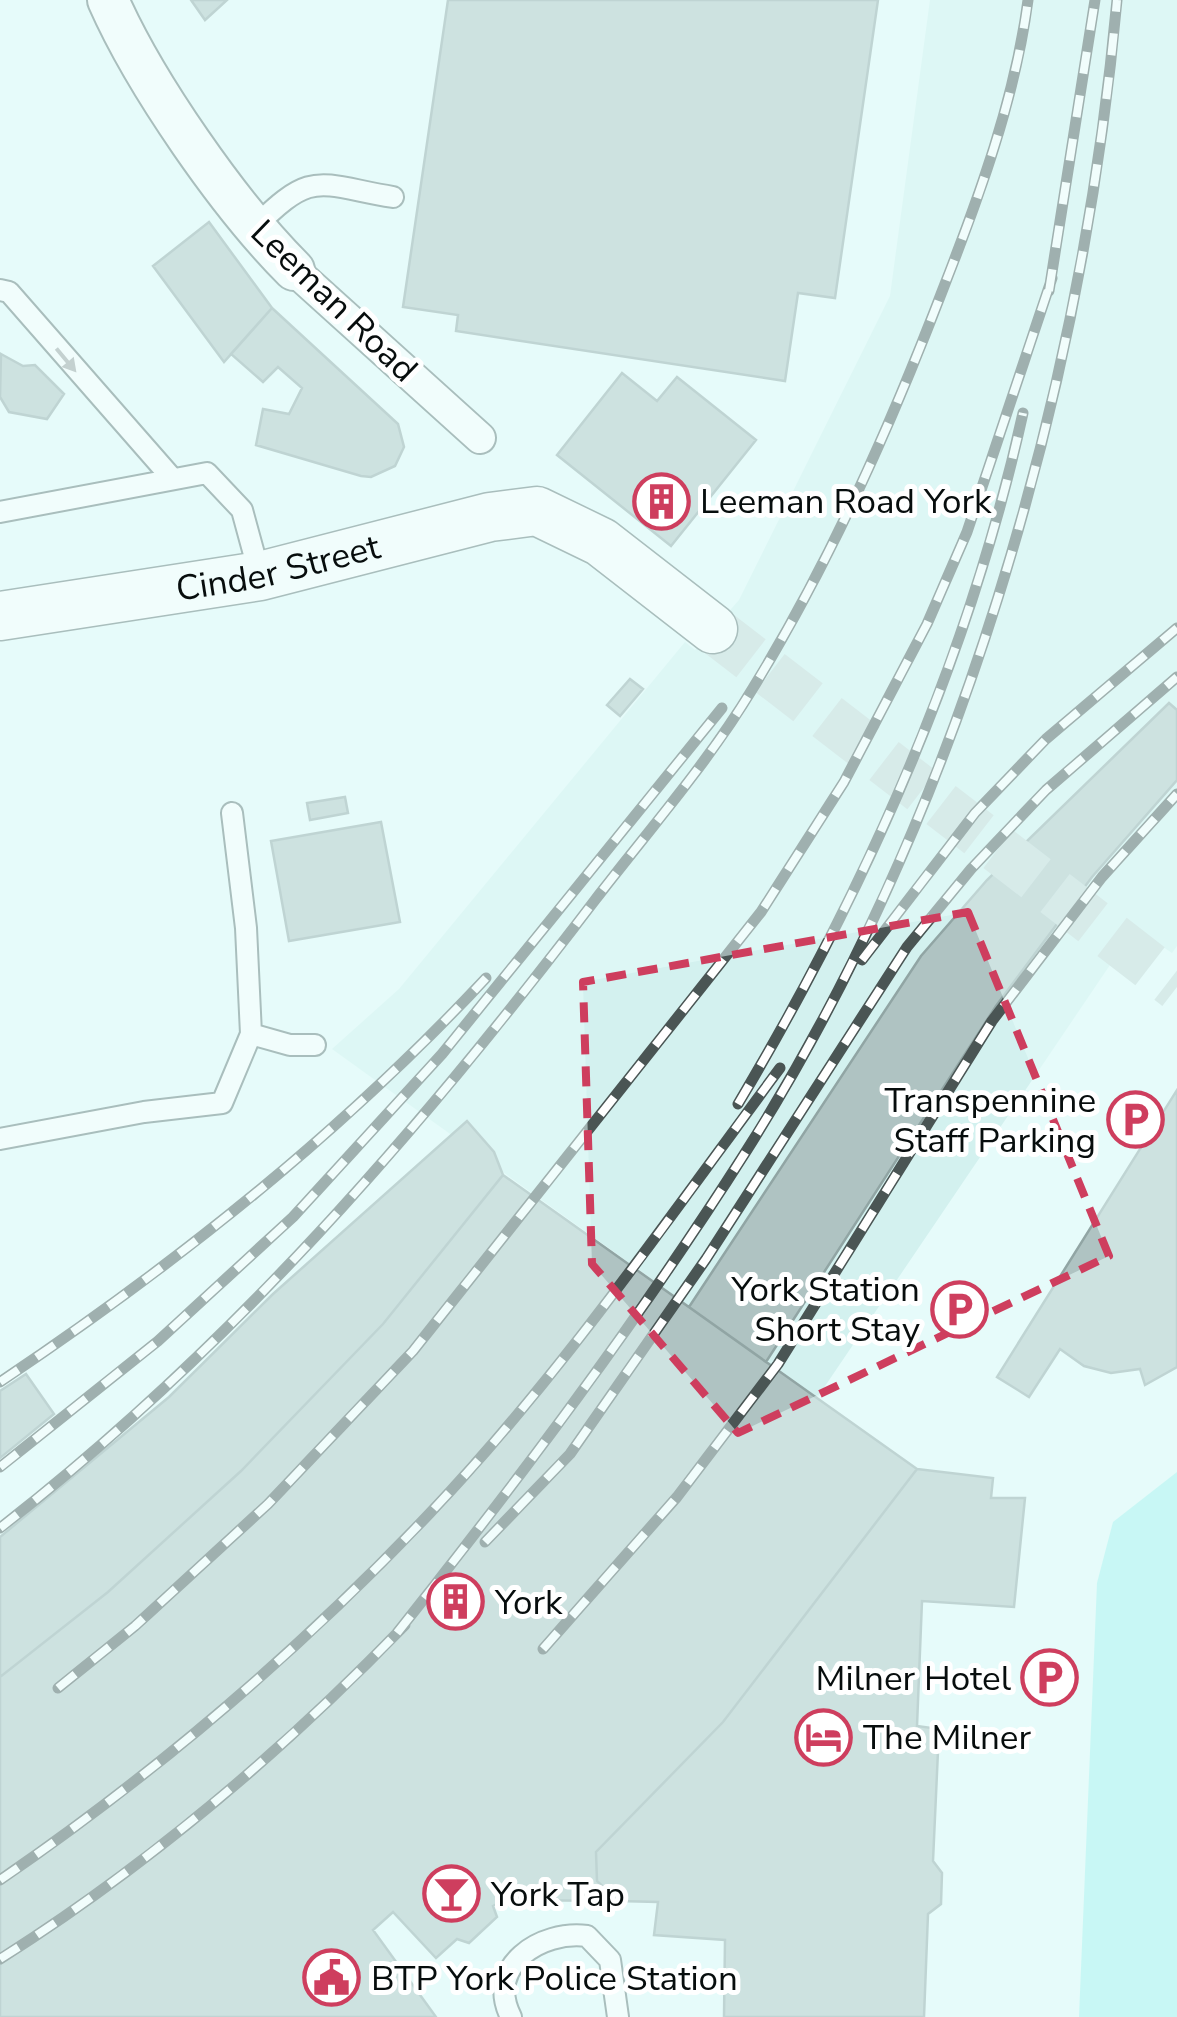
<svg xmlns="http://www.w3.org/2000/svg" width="1177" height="2017" font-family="'Nunito Sans',sans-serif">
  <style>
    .built { fill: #d3f1ef }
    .green { fill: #a5f2ef }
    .building { fill: #afc3c2; stroke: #91a5a4; stroke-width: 2.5 }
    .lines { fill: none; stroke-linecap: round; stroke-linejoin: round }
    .tertiary-tunnel { stroke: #c5d7d6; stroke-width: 48; stroke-dasharray: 48 24; stroke-linecap: butt }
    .service-casing { stroke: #617473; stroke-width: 24 }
    .pedestrian-casing { stroke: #617473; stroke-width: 34 }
    .minor-casing { stroke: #617473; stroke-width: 44 }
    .tertiary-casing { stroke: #617473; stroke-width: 51 }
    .service { stroke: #fff; stroke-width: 20 }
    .pedestrian { stroke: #fff; stroke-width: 30 }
    .minor { stroke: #fff; stroke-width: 40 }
    .tertiary { stroke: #fff; stroke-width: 48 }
    .rail-casing { stroke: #4a5554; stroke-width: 11 }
    .rail { stroke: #fff; stroke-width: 8; stroke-dasharray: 22; stroke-linecap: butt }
    .oneway { fill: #9c9e9e }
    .marked { fill: none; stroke: #ce3e5e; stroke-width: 8; stroke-dasharray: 20 12; stroke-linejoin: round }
    .labels { text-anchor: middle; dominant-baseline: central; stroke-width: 10; stroke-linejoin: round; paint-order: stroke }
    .street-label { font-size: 35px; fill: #070d0d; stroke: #fff }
    .poi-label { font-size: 35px; fill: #070d0d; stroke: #fff; text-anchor: start }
  </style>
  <rect width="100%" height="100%" fill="#e6fbfa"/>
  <path class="built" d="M930 0H1177V946L1172 953 1135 928 817 1398 332 1049 399 989 685 642 695 650 739 600 890 296Z"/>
  <path class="green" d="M1177 1472V2017H1079L1097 1583 1113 1522Z"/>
  <path class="building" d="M191 0H227L205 20Z
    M448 0H878L835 298 798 293 785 381 456 331 458 315 403 307Z
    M209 222 272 308 224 362 153 266Z
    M272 308 398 424 404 447 395 466 371 477 361 476 256 445 263 409 289 414 302 388 278 367 263 382 231 354Z
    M1 354 23 366 35 365 64 394 47 419 9 412 0 397Z
    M622 373 657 401 677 377 756 440 671 546 557 455Z
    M630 679 643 689 620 716 607 705Z
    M1169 703 1177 710V780L1092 877 996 1006 766 1362 689 1307 921 956 987 880Z
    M345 797 348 813 310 820 307 803Z
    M381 822 400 922 289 941 271 841Z
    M1177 1090V1367L1145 1385 1140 1369 1111 1373 1084 1366 1060 1349 1029 1397 997 1377Z
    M467 1121 494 1152 503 1175 383 1324 241 1471 108 1592 0 1677V1537L169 1397 273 1294Z
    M503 1175 917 1469 723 1722 596 1852 597 1881 618 1901 504 1900 493 1906 497 1917 469 1943 457 1939 436 1958 393 1912 373 1930 436 2017H0V1677L108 1592 241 1471 383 1324Z
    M26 1374 54 1414 0 1458V1391Z
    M917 1469 993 1478 991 1498H1025L1014 1607 922 1601 917 1726 939 1729 933 1861 942 1873 941 1904 928 1914 924 2017H724L725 1940 654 1935 658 1902 618 1901 597 1881 596 1852 723 1722Z"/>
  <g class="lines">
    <path class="tertiary-tunnel" d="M713 629 1177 987"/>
    <defs>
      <path id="service" d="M254 228C313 169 316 184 393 197
        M0 290 9 292 171 477
        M0 512 207 473 242 510 260 576
        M251 1034 290 1045H315
        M0 1139 144 1112 222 1103 251 1034 246 928 232 813
        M511 2017C485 1966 541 1930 587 1936L610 1960 618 2017"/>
      <path id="pedestrian" d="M294 270 480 438"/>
      <path id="minor" d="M108 0C145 84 229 205 294 270"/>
      <g id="tertiary">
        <path id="s1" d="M0 616 260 576 490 517 537 511 601 542 713 629"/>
      </g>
    </defs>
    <use href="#service" class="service-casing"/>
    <use href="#pedestrian" class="pedestrian-casing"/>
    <use href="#minor" class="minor-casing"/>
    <use href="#tertiary" class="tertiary-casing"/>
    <use href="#service" class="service"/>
    <use href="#pedestrian" class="pedestrian"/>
    <use href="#minor" class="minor"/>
    <use href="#tertiary" class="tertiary"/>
    <defs>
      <path id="rail" d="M1049 291 1095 0
        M862 960 975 813 1046 739 1177 628
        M738 1104C864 892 970 656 1023 413
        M0 1382C177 1263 340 1134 486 978
        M0 1467 158 1341 293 1217 442 1054 722 708
        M0 1528C232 1347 418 1133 595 900 648 831 708 763 753 688 830 562 890 427 943 289 979 197 1015 99 1028 0
        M485 1542 570 1454 706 1259 907 947 971 869 1046 790 1177 677
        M397 1633C520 1478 639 1320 745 1153 959 816 1081 395 1117 0
        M543 1649 677 1497 778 1364 992 1021 1102 877 1177 794
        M58 1688 135 1626 268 1504 413 1351 761 912 844 782 927 624 967 532 1052 278
        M0 1880C157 1772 299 1651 430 1513 560 1376 668 1219 780 1068
        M0 1959C147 1866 284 1750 405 1625"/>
    </defs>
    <use href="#rail" class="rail-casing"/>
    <use href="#rail" class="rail"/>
  </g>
  <defs><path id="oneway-solid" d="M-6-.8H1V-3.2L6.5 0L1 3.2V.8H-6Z" transform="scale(2.5)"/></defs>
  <use class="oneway" href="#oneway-solid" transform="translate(66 360) rotate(50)"/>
  <path d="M0 0H1177V2017H0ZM968 912 1109 1256 738 1433 592 1264 583 982Z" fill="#e6fbfa" fill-opacity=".55" fill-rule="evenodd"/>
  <path class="marked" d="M968 912 1109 1256 738 1433 592 1264 583 982Z"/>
  <defs>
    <symbol id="building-ring" viewBox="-11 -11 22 22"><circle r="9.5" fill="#fff" stroke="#ce3e5e" stroke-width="1.5"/><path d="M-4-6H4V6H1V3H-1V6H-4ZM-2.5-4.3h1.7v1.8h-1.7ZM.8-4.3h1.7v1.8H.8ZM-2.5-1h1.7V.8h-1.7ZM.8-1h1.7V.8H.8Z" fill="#ce3e5e"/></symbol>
    <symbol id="parking-ring" viewBox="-11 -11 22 22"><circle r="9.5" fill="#fff" stroke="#ce3e5e" stroke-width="1.5"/><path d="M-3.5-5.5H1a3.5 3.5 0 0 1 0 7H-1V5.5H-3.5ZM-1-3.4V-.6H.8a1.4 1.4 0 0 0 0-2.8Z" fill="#ce3e5e"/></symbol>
    <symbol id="hotel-ring" viewBox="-11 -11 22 22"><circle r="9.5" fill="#fff" stroke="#ce3e5e" stroke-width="1.5"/><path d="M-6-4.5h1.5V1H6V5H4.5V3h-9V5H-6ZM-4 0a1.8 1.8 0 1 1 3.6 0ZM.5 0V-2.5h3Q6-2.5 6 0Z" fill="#ce3e5e"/></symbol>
    <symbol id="bar-ring" viewBox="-11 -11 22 22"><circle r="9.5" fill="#fff" stroke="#ce3e5e" stroke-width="1.5"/><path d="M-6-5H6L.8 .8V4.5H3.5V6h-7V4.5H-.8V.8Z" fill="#ce3e5e"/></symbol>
    <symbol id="civic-ring" viewBox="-11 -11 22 22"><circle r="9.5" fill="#fff" stroke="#ce3e5e" stroke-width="1.5"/><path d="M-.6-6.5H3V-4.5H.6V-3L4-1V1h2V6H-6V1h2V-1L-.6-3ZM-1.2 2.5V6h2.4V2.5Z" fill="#ce3e5e"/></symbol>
  </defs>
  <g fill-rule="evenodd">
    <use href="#building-ring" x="630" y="470" width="63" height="63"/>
    <use href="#parking-ring" x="1104" y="1088" width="63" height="63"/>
    <use href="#parking-ring" x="928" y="1278" width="63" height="63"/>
    <use href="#building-ring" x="424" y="1570" width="63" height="63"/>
    <use href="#parking-ring" x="1018" y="1646" width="63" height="63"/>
    <use href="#hotel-ring" x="792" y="1706" width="63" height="63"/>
    <use href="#bar-ring" x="420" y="1862" width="63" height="63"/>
    <use href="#civic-ring" x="300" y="1946" width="63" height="63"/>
  </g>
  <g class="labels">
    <g class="street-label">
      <text transform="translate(334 301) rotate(44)">Leeman Road</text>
      <text stroke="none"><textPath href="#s1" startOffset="282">Cinder Street</textPath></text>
    </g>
    <g class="poi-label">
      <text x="700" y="501">Leeman Road York</text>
      <text x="1096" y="1100" text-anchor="end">Transpennine<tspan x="1096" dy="40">Staff Parking</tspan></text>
      <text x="920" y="1289" text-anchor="end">York Station<tspan x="920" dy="40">Short Stay</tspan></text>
      <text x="495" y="1602">York</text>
      <text x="1011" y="1678" text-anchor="end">Milner Hotel</text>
      <text x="863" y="1737">The Milner</text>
      <text x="491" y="1894">York Tap</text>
      <text x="371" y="1978">BTP York Police Station</text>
    </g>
  </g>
</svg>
